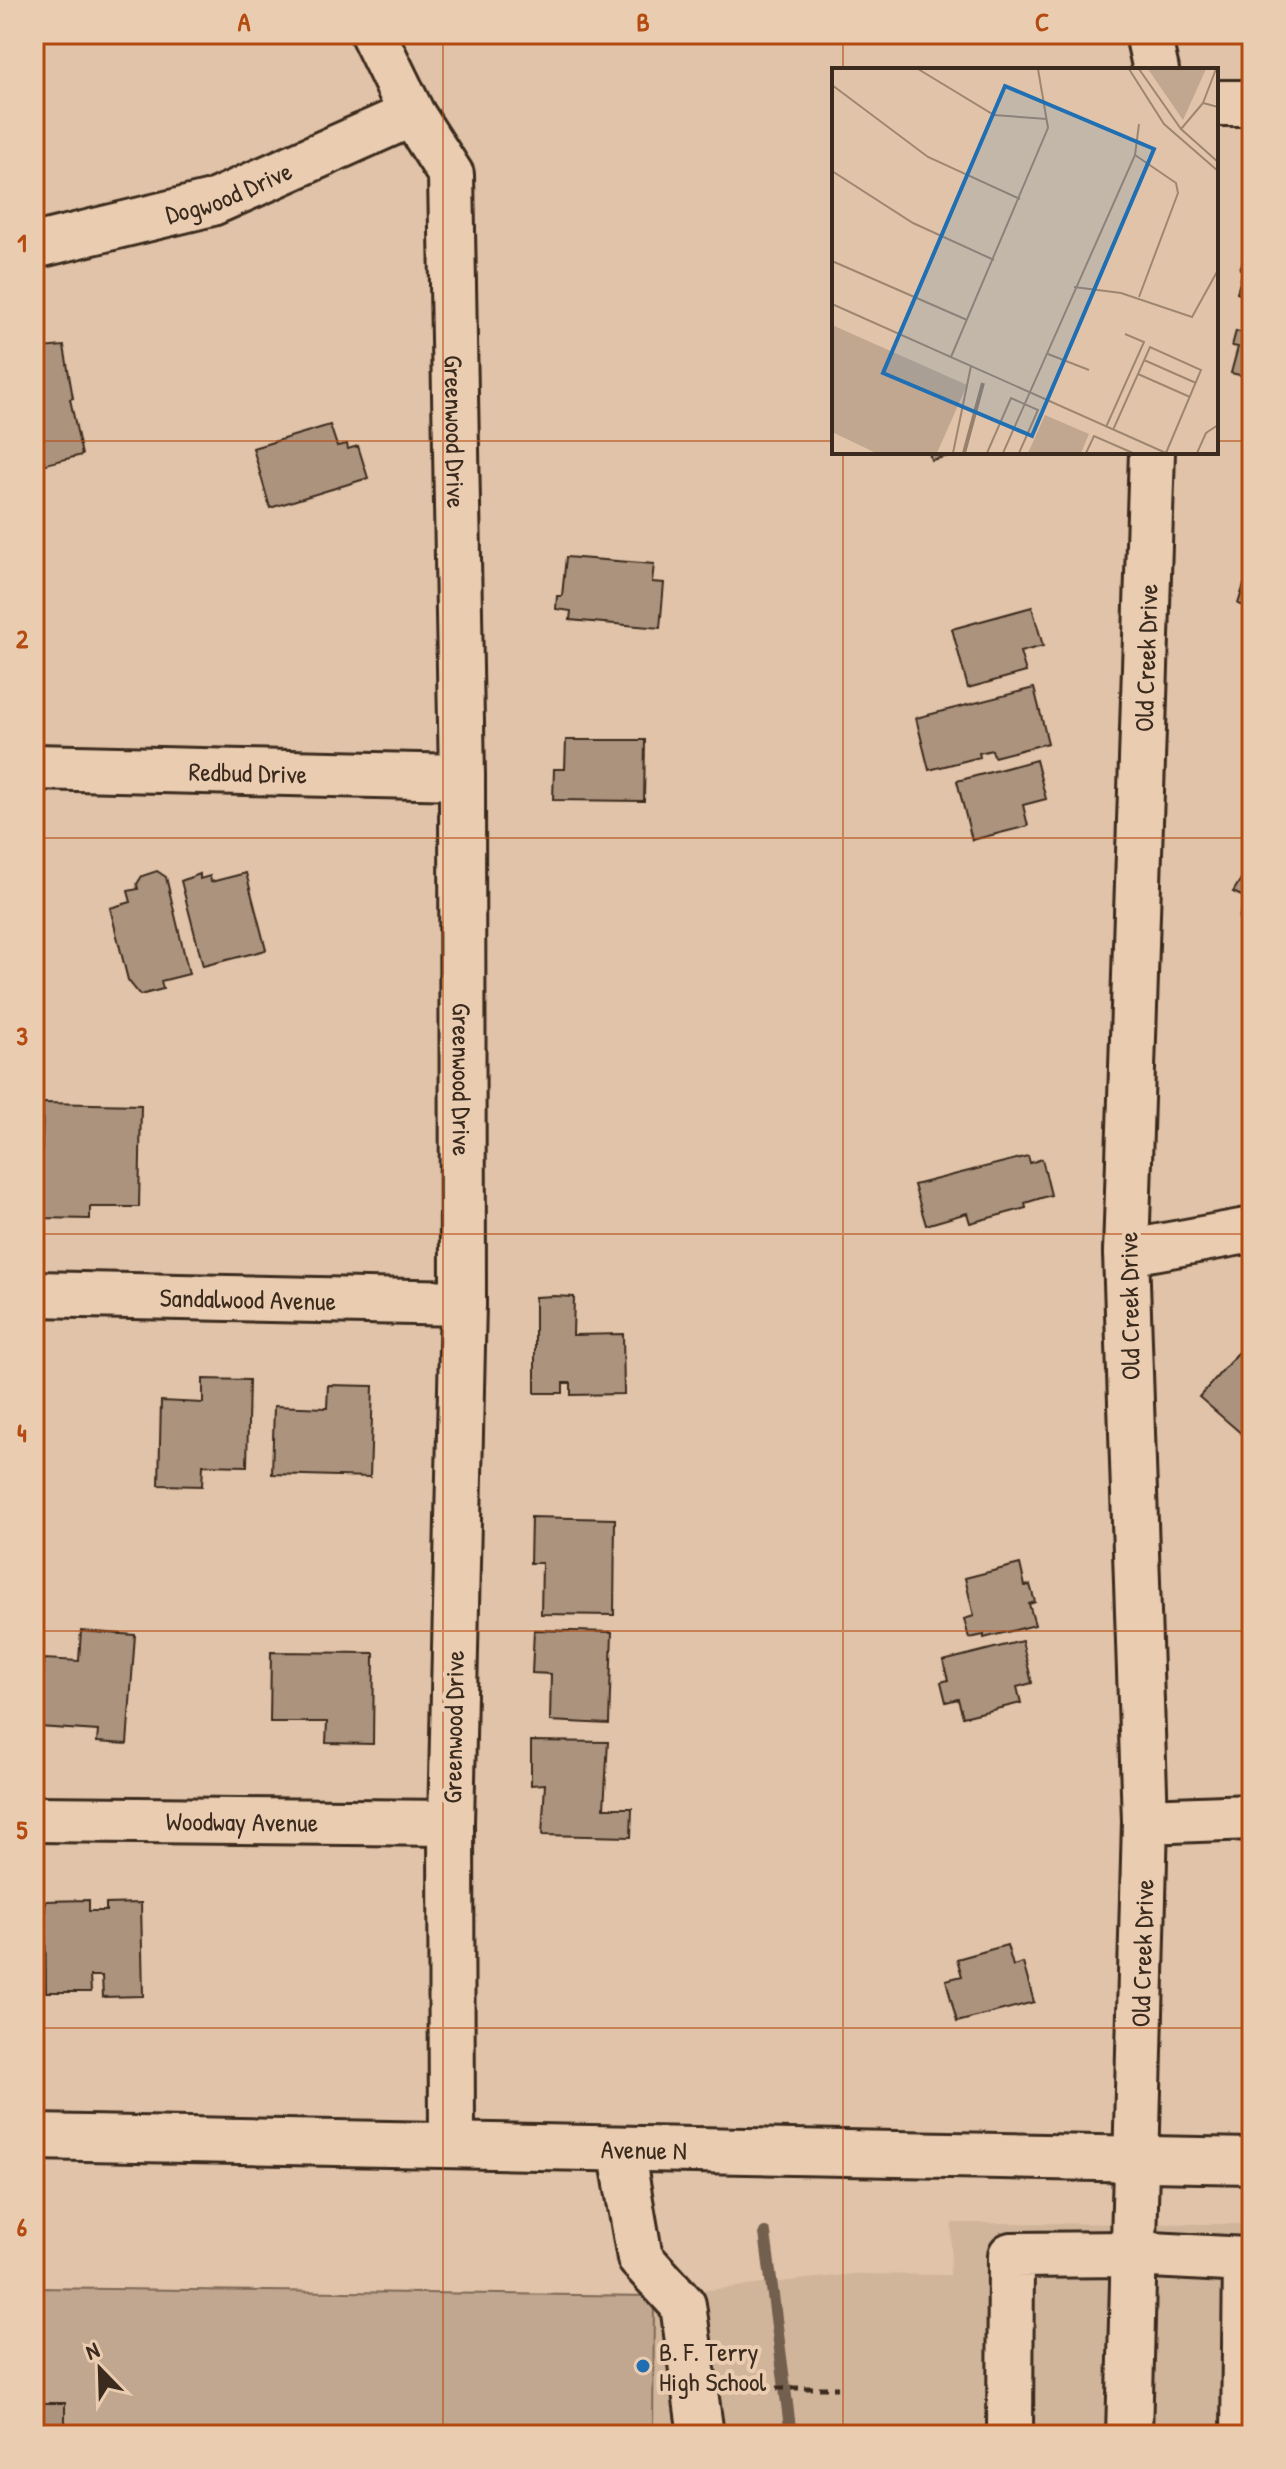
<svg xmlns="http://www.w3.org/2000/svg" width="1286" height="2469" font-family="'Patrick Hand',sans-serif">
  <style>
    .built { fill: #d0b59b }
    .green { fill: #c1a78f; stroke: #7e6856; stroke-width: 2 }
    .lines { fill: none; stroke-linecap: round; stroke-linejoin: round }
    .stream { stroke: #735e4d; stroke-width: 12 }
    .building { fill: #ac937e; stroke: #3b2a1e; stroke-width: 2 }
    .minor-casing { stroke: #3b2a1e; stroke-width: 50 }
    .path { stroke: #3b2a1e; stroke-width: 5; stroke-dasharray: 8 6; stroke-linecap: butt }
    .minor { stroke: #eacdb1; stroke-width: 44 }
    .grid { fill: none; stroke: #b44b11; stroke-width: 2; stroke-opacity: 0.55 }
    .poi-dot { fill: #1f6fb2; stroke: #eacdb1; stroke-width: 3 }
    .labels { text-anchor: middle; dominant-baseline: central; stroke-width: 8; stroke-linejoin: round; paint-order: stroke }
    .street-label { font-size: 26px; fill: #3b2a1e; stroke: #eacdb1 }
    .poi-label { font-size: 26px; fill: #3b2a1e; stroke: #eacdb1; text-anchor: start }
    .inset-river { fill: none; stroke: #98806c; stroke-width: 4 }
    .inset-road { fill: none; stroke: #9e8671; stroke-width: 2 }
    .view { fill: #1f6fb2; fill-opacity: 0.15; stroke: #1f6fb2; stroke-width: 4 }
    .inset-edge { fill: none; stroke: #3b2a1e; stroke-width: 4 }
    .neatline { fill: none; stroke: #b44b11; stroke-width: 3 }
    .grid-label { font-size: 26px; text-anchor: middle; font-weight: bold; fill: #b44b11 }
  </style>
  <rect width="100%" height="100%" fill="#e0c3a8"/>
  <filter id="ink" filterUnits="userSpaceOnUse"><feTurbulence type="fractalNoise" baseFrequency=".0125" numOctaves="2"/><feDisplacementMap in="SourceGraphic" scale="16" xChannelSelector="R" yChannelSelector="G"/><feConvolveMatrix kernelMatrix="1 2 1 2 8 2 1 2 1" color-interpolation-filters="sRGB"/></filter>
  <g filter="url(#ink)">
    <path class="built" d="M952 2223 1252 2224V2435H34V2288L654 2296 854 2274 950 2275Z"/>
    <path class="green" d="M34 2288 654 2296 653 2435H34Z"/>
    <g class="lines">
      <path class="stream" d="M765 2233 791 2435"/>
    </g>
    <path class="building" d="M1252 238V298L1237 293 1243 270 1240 269Z
      M1249 311 1252 312V378L1231 373 1238 347 1232 346 1236 331 1243 333Z
      M64 346 73 398 70 399 82 455 34 467V353H44L40 348Z
      M330 425 337 446 347 444 348 449 358 446 368 478 270 508 253 448Z
      M929 452H967L931 460Z
      M566 557 654 564 652 582 664 583 660 628 570 620 571 611 556 609 557 596H562Z
      M1250 565 1252 566V608L1238 604Z
      M1032 607 1043 646 1020 652 1026 672 968 688 952 629Z
      M1034 688 1048 743 994 757 992 750 979 753 980 757 929 770 916 718Z
      M566 740H645L644 801 553 800 554 769H565Z
      M1036 760 1046 799 1023 805 1028 826 972 840 957 781Z
      M157 871 166 877 189 974 161 981 163 989 140 995 128 980 110 908 131 902 128 891 138 889 137 884 142 876Z
      M246 873 266 950 203 966 181 881 200 874V879L210 876 211 882Z
      M1244 874 1252 878V921L1239 918 1246 898 1233 892Z
      M43 1103 141 1105 139 1207H90V1219L40 1218Z
      M1028 1156 1030 1163 1042 1159 1051 1195 1025 1203 1026 1208 970 1223 967 1213 926 1225 914 1185Z
      M554 1296 574 1297 573 1335 623 1334 624 1394 571 1395V1383H563V1393H535V1297Z
      M1252 1337V1441L1251 1442 1199 1397Z
      M203 1379 249 1380 247 1466 203 1465 202 1486 159 1485 161 1401 203 1403Z
      M328 1385 373 1386 370 1477 272 1474 274 1406 327 1408Z
      M531 1517 615 1519 614 1615 541 1614 542 1563H530Z
      M1020 1564 1025 1586 1030 1585 1035 1602 1029 1604 1035 1625 984 1638V1635L969 1638 964 1619 974 1616 965 1578Z
      M534 1630 612 1632 609 1724 550 1721 551 1674 532 1673Z
      M81 1631 135 1635 127 1744 97 1742 98 1731 39 1727 44 1659 79 1661Z
      M1022 1641 1032 1683 1017 1687 1021 1703 963 1717 958 1699 946 1702 941 1682 948 1680 943 1661Z
      M271 1652 374 1653 373 1744 326 1743 327 1722H270Z
      M531 1741 608 1742 604 1808H632L631 1837 542 1835 545 1784 531 1785Z
      M89 1900V1911H106V1904L141 1903 143 1996 103 1997 102 1976H90L91 1992H46L45 1901Z
      M1007 1945 1013 1966 1023 1963 1034 2002 957 2022 946 1980 962 1976 957 1959Z
      M34 2403H65V2435H34Z"/>
    <g class="lines">
      <defs>
        <g id="minor">
          <path id="s1" d="M373 34 412 114 451 175 462 777 463 1303 451 1823 452 2145"/>
          <path d="M1148 34 1156 70"/>
          <path d="M1216 103H1252"/>
          <path id="s2" d="M34 246 212 203 412 114"/>
          <path id="s3" d="M34 767 462 777"/>
          <path d="M1126 1253 1252 1230"/>
          <path id="s4" d="M34 1294 463 1303"/>
          <path id="s5" d="M34 1819 451 1823"/>
          <path d="M1145 1821 1252 1817"/>
          <path id="s6" d="M34 2137 1252 2161"/>
          <path d="M621 2149 640 2258 683 2305 701 2435"/>
          <path d="M1010 2435 1011 2255 1133 2254 1246 2260 1244 2435"/>
          <path id="s7" d="M1129 2435 1145 1821 1126 1253 1152 452"/>
        </g>
      </defs>
      <use href="#minor" class="minor-casing"/>
      <path class="path" d="M735 2388H838"/>
      <use href="#minor" class="minor"/>
    </g>
  </g>
  <path class="grid" d="M443 34V2435M843 34V70M34 441H834M1216 441H1252M843 452V2435M34 838H1252M34 1234H1252M34 1631H1252M34 2028H1252"/>
  <circle class="poi-dot" cx="643" cy="2366" r="8"/>
  <g class="labels">
    <g class="street-label">
      <text stroke="none"><textPath href="#s2" startOffset="202">Dogwood Drive</textPath></text>
      <text stroke="none"><textPath href="#s1" startOffset="418">Greenwood Drive</textPath></text>
      <text stroke="none"><textPath href="#s7" startOffset="1778">Old Creek Drive</textPath></text>
      <text stroke="none"><textPath href="#s3" startOffset="214">Redbud Drive</textPath></text>
      <text stroke="none"><textPath href="#s1" startOffset="1066">Greenwood Drive</textPath></text>
      <text stroke="none"><textPath href="#s4" startOffset="214">Sandalwood Avenue</textPath></text>
      <text transform="translate(1129 1306) rotate(-91)">Old Creek Drive</text>
      <text transform="translate(453 1727) rotate(-89)">Greenwood Drive</text>
      <text stroke="none"><textPath href="#s5" startOffset="208">Woodway Avenue</textPath></text>
      <text stroke="none"><textPath href="#s7" startOffset="482">Old Creek Drive</textPath></text>
      <text stroke="none"><textPath href="#s6" startOffset="610">Avenue N</textPath></text>
    </g>
    <g class="poi-label">
      <text x="659" y="2351">B. F. Terry<tspan x="659" dy="30">High School</tspan></text>
    </g>
  </g>
  <g transform="translate(832 68)">
    <rect width="386" height="386" fill="#e0c3a8"/>
    <path d="M316 1H374L351 52ZM0 257 135 317 105 385H44L0 364ZM213 347 257 366 249 385H196Z" fill="#c1a78f"/>
    <path class="inset-river" d="M132 385 151 315"/>
    <path class="inset-road" d="M86 1 162 47 215 51M297 1 332 56 386 103M307 1 349 61 386 94M0 17 96 89 188 131M371 35 384 1M349 61 371 35 386 39M303 87 344 115 346 125 307 229M0 103 81 155 162 192M0 193 135 252M242 219 289 225 360 249 386 202M0 236 334 385M216 286 257 302M119 289 216 60 206 1M312 292 364 315M306 306 358 329M274 359 312 274 293 266M281 362 318 279 369 302 334 385M121 385 139 298M155 385 179 330 206 342 187 385M171 385 303 87 307 56M254 385 262 368 301 385M365 385 374 365 386 357"/>
    <path class="view" d="M173 18 322 81 200 368 51 305Z"/>
    <rect width="386" height="386" class="inset-edge"/>
  </g>
  <rect width="1286" height="2469" fill="none" stroke="#eacdb1" stroke-width="88"/>
  <g transform="translate(100 2369) rotate(337)" stroke="#eacdb1" stroke-width="6" paint-order="stroke">
  <path d="M0-6L14 30L0 20L-14 30Z" fill="#3b2a1e"/>
  <text y="-12" font-size="22" font-weight="bold" text-anchor="middle" fill="#3b2a1e">N</text>
  </g>
  <rect x="44" y="44" width="1198" height="2381" class="neatline"/>
  <g class="grid-label">
    <text x="244" y="31">A</text>
    <text x="643" y="31">B</text>
    <text x="1042" y="31">C</text>
    <text x="22" y="252">1</text>
    <text x="22" y="648">2</text>
    <text x="22" y="1045">3</text>
    <text x="22" y="1442">4</text>
    <text x="22" y="1839">5</text>
    <text x="22" y="2236">6</text>
  </g>
</svg>
